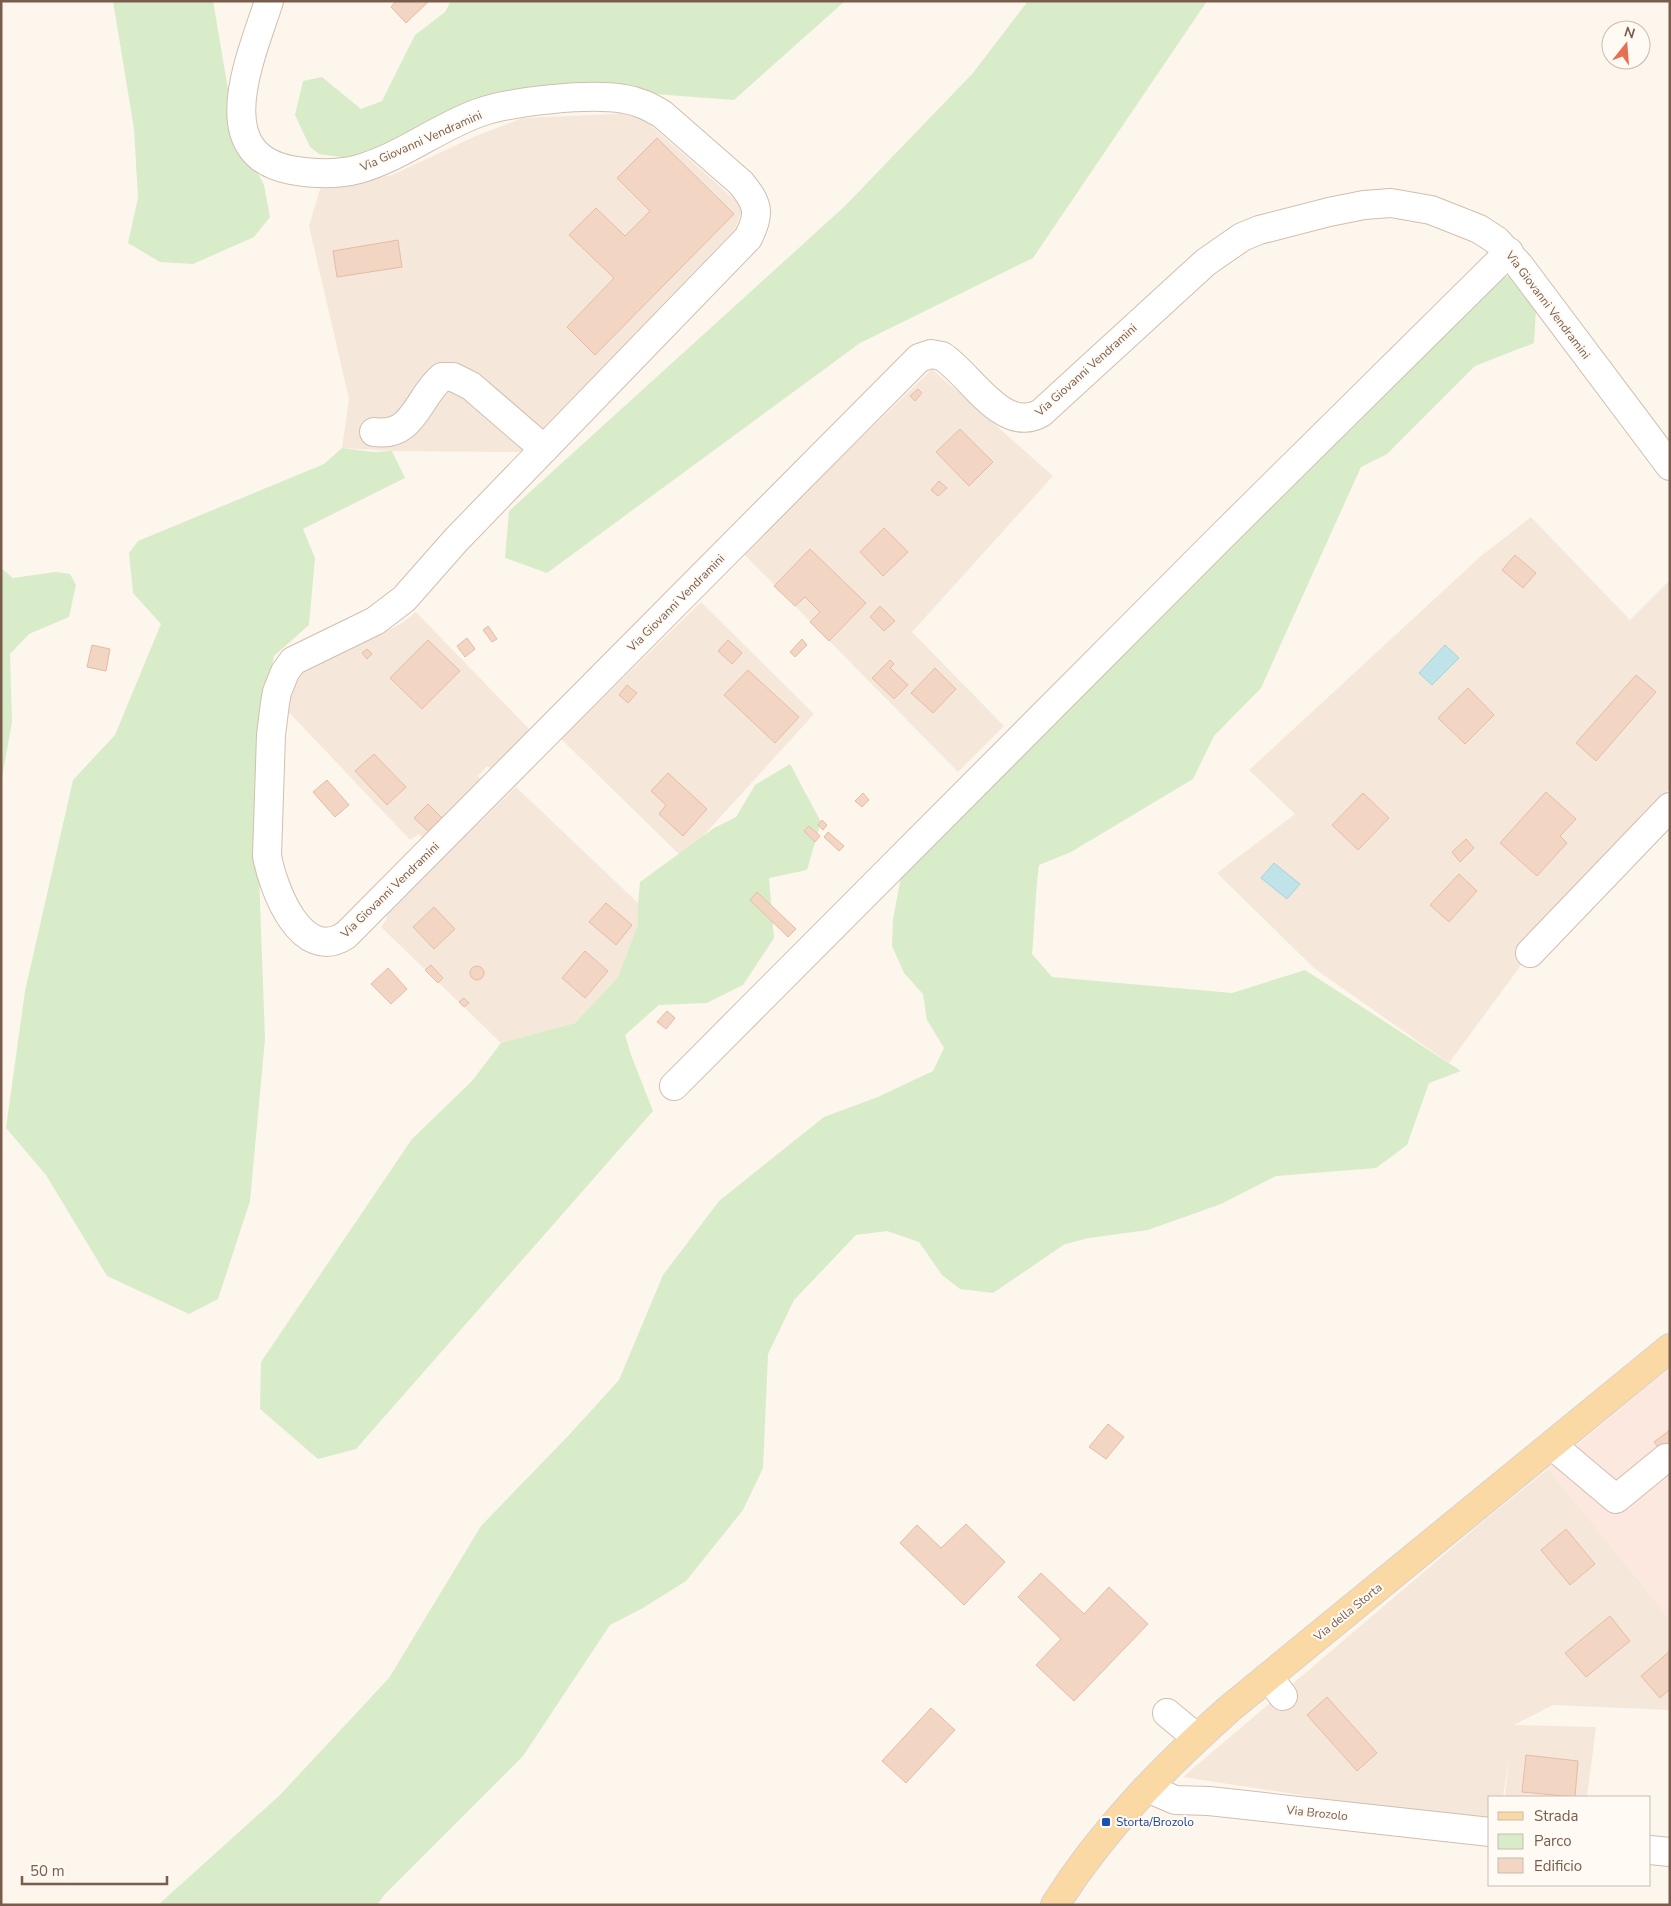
<svg xmlns="http://www.w3.org/2000/svg" width="1671" height="1906" font-family="'Nunito Sans',sans-serif">
  <style>
    .residential { fill: #f5e8da }
    .commercial { fill: #fde8e0 }
    .green { fill: #d8ecc9 }
    .water { fill: #bfe3e8; stroke: #a5d3da }
    .building { fill: #f3d5c3; stroke: #e6bba3 }
    .lines { fill: none; stroke-linecap: round; stroke-linejoin: round }
    .minor-casing { stroke: #d1beb0; stroke-width: 30 }
    .major-casing { stroke: #dad1cd; stroke-width: 30 }
    .minor { stroke: #fff; stroke-width: 28 }
    .major { stroke: #fbd9a5; stroke-width: 28 }
    .transit-dot { fill: #1a4fb4; stroke: #fffaf3; stroke-width: 2 }
    .labels { text-anchor: middle; dominant-baseline: central; stroke-width: 4; stroke-linejoin: round; paint-order: stroke }
    .street-label { font-size: 12px; fill: #7a5c4d; stroke: #fffaf3 }
    .transit-label { font-size: 12px; fill: #164399; stroke: #fffaf3; text-anchor: start }
  </style>
  <rect width="100%" height="100%" fill="#fdf6ec"/>
  <path class="residential" d="M637 113 743 207 735 229 522 452 392 451 342 448 349 399 309 226 320 189 392 175 478 135 523 118Z
    M932 369 1053 476 912 632 1004 726 958 772 743 553Z
    M1531 517 1630 620 1670 580V788L1540 924 1530 953 1449 1063 1315 969 1217 873 1295 814 1249 770 1481 556Z
    M701 602 814 714 683 858 561 739Z
    M416 612 531 731 494 770 487 766 478 776 483 782 425 840 419 834 410 840 283 706 306 658 354 645 379 635 402 623Z
    M516 787 638 903V924L618 977 575 1023 501 1043 381 927 387 919 386 913Z
    M1548 1469 1670 1619V1710L1553 1705 1514 1725 1596 1727 1587 1797H1505L1509 1758 1503 1797H1490V1824L1183 1777 1486 1519Z"/>
  <path class="commercial" d="M1670 1368V1619L1548 1469Z"/>
  <path class="green" d="M113 1H213L235 130 264 185 270 217 254 237 193 264 160 262 128 243 138 198 134 129Z
    M451 1H845L734 100 576 88 355 159 319 154 310 147 295 115 303 81 322 77 361 109 382 101 415 35 445 12Z
    M1028 1H1207L1033 258 860 343 547 573 505 558 509 511 845 206 973 73Z
    M1513 274 1536 310 1534 343 1475 366 1387 454 1361 467 1261 688 1214 736 1193 779 1071 852 1039 865C1035 894 1035 924 1032 954L1052 977 1232 993 1305 970 1461 1071 1429 1083 1407 1145 1376 1168 1276 1176 1221 1204 1148 1230 1089 1238 1065 1244 993 1293 960 1289 942 1275 919 1242 887 1231 856 1235 794 1300 768 1354 763 1468 743 1510 686 1581 643 1608 610 1625 523 1756 385 1894 377 1905H158L280 1795 389 1678 481 1526 569 1435 619 1380 663 1275 719 1201 824 1117 878 1097 933 1071 944 1048 927 1020 923 994 904 973 892 946 893 919 902 872 1501 279Z
    M342 448 373 452 392 451 405 478 303 529 315 558 309 625 274 656 261 718 259 874 265 1039 250 1201 218 1299 189 1314 107 1276 46 1175 6 1128 25 991 73 780 115 735 161 624 133 593 129 553 138 541 324 464Z
    M1 568 13 578 55 572 70 574 76 585 69 617 29 634 10 654 12 722 1 783Z
    M790 764 821 822 807 870 769 878 774 938 743 985 707 1003 659 1005 625 1035 631 1055 653 1111 356 1449 318 1459 260 1409 261 1362 412 1139 472 1081 501 1043 575 1023 618 977 638 924V903L640 882 714 828 736 817 755 785Z"/>
  <path class="water" d="M1445 645 1459 658 1432 685 1419 673Z
    M1274 863 1300 884 1287 899 1261 878Z"/>
  <path class="building" d="M396 1H429L406 23 391 7Z
    M657 138 734 214 595 355 567 327 614 278 569 235 596 208 625 236 650 211 617 178Z
    M398 240 402 267 337 277 333 251Z
    M918 389 922 393 915 401 910 396Z
    M960 429 993 462 969 486 936 452Z
    M939 481 947 488 938 496 931 490Z
    M884 528 908 552 883 576 860 552Z
    M810 549 866 603 829 641 810 622 820 612 805 597 795 606 774 586Z
    M1515 555 1536 573 1523 588 1502 570Z
    M880 606 895 621 884 631 870 617Z
    M488 626 497 639 492 642 483 630Z
    M467 638 475 649 465 657 457 646Z
    M802 639 807 645 795 657 790 652Z
    M428 640 460 671 422 709 390 678Z
    M728 640 742 653 732 664 718 651Z
    M92 645 110 649 106 671 87 667Z
    M367 649 372 654 367 659 362 653Z
    M890 660 894 664 890 668 908 685 894 699 872 678Z
    M935 668 956 689 933 713 911 693Z
    M748 670 799 717 775 743 724 695Z
    M1636 675 1656 692 1596 761 1576 743Z
    M627 685 637 693 628 703 619 695Z
    M1468 688 1494 715 1465 744 1438 718Z
    M374 754 406 787 387 805 355 771Z
    M668 773 707 809 683 836 659 814 666 805 651 791Z
    M327 780 349 805 335 817 313 792Z
    M1546 792 1576 819 1560 836 1567 843 1537 876 1500 843Z
    M863 793 869 800 862 807 855 801Z
    M1363 793 1389 818 1358 850 1332 825Z
    M428 804 443 819 430 833 414 818Z
    M822 820 827 825 823 830 818 825Z
    M809 826 820 836 815 842 804 831Z
    M828 832 844 846 839 851 824 837Z
    M1466 839 1474 848 1460 862 1452 852Z
    M1459 874 1477 891 1449 922 1430 905Z
    M757 892 796 929 788 937 750 900Z
    M606 903 632 925 616 945 589 922Z
    M434 907 455 929 434 949 413 927Z
    M585 951 608 971 585 998 562 978Z
    M431 965 443 978 438 983 425 970Z
    M470 973a7 7 0 1 1 14 0a7 7 0 1 1-14 0Z
    M388 968 407 989 391 1004 371 984Z
    M464 998 469 1003 464 1007 459 1002Z
    M667 1011 675 1018 666 1029 657 1022Z
    M1108 1424 1124 1437 1106 1459 1089 1447Z
    M1670 1430V1462L1654 1442Z
    M966 1524 1005 1562 964 1605 900 1543 917 1525 941 1548Z
    M1566 1529 1595 1564 1570 1585 1541 1550Z
    M1041 1573 1084 1614 1109 1587 1148 1624 1074 1701 1036 1665 1061 1639 1018 1597Z
    M1610 1616 1630 1641 1586 1677 1565 1653Z
    M1670 1651V1689L1660 1698 1641 1676Z
    M1327 1697 1377 1753 1357 1771 1307 1715Z
    M931 1708 955 1730 906 1783 882 1761Z
    M1526 1755 1578 1761 1575 1797 1522 1792Z"/>
  <g class="lines">
    <defs>
      <path id="minor" d="M269 1C252 55 206 154 291 170 313 174 337 175 359 169 401 157 437 128 478 113 512 101 589 93 624 99 639 101 650 107 662 114L741 183C758 204 761 213 748 238L456 540 404 599 375 621 299 658 293 661 285 672 277 692 275 703 271 735 267 856C273 888 301 965 346 935L919 358 931 354 942 356C971 375 1003 435 1041 413L1206 262 1242 237 1259 230 1329 212 1364 205 1391 203 1431 210 1479 229 1496 240 1519 265 1670 466
        M374 432C414 438 417 398 442 377H453L471 386 544 449
        M1530 953 1670 807
        M674 1086 1221 537 1509 252
        M1552 1445 1616 1499 1666 1458
        M1268 1677 1283 1696
        M1167 1713 1197 1738
        M1147 1788 1175 1800 1209 1801 1490 1832
        M1650 1850 1670 1852"/>
      <path id="major" d="M1055 1905C1102 1830 1164 1767 1229 1709L1670 1348"/>
    </defs>
    <use href="#minor" class="minor-casing"/>
    <use href="#major" class="major-casing"/>
    <use href="#minor" class="minor"/>
    <use href="#major" class="major"/>
  </g>
  <rect class="transit-dot" x="1101" y="1817" width="10" height="10" rx="2.5"/>
  <g class="labels">
    <g class="street-label">
      <text transform="translate(421 141) rotate(-24)">Via Giovanni Vendramini</text>
      <text transform="translate(1548 305) rotate(53)">Via Giovanni Vendramini</text>
      <text transform="translate(1086 370) rotate(-42)">Via Giovanni Vendramini</text>
      <text transform="translate(676 603) rotate(-45)">Via Giovanni Vendramini</text>
      <text transform="translate(390 890) rotate(-44)">Via Giovanni Vendramini</text>
      <text transform="translate(1348 1612) rotate(-39)">Via della Storta</text>
      <text transform="translate(1317 1813) rotate(6)">Via Brozolo</text>
    </g>
    <g class="transit-label">
      <text x="1116" y="1822">Storta/Brozolo</text>
    </g>
  </g>
  <rect width="1671" height="1906" fill="none" stroke="#7a5c4d" stroke-width="5"/>
  <rect x="1488" y="1796" width="162" height="90" fill="#fffaf3" stroke="#cabbb1"/>
  <rect x="1498" y="1812" width="25" height="8" fill="#fbd9a5" stroke="#cabbb1"/>
  <text x="1534" y="1821" font-size="15" fill="#7a5c4d">Strada</text>
  <rect x="1498" y="1834" width="25" height="15" fill="#d8ecc9" stroke="#cabbb1"/>
  <text x="1534" y="1846" font-size="15" fill="#7a5c4d">Parco</text>
  <rect x="1498" y="1858" width="25" height="15" fill="#f3d5c3" stroke="#cabbb1"/>
  <text x="1534" y="1871" font-size="15" fill="#7a5c4d">Edificio</text>
  <g transform="translate(1626 45) rotate(17)"><circle r="24" fill="#fffaf3" stroke="#cabbb1"/>
  <path d="M0-4L9 19L0 12L-9 19Z" fill="#e76f51"/>
  <text y="-8" font-size="14" font-weight="bold" text-anchor="middle" fill="#7a5c4d">N</text>
  </g>
  <path d="M22 1876v8h145v-8" fill="none" stroke="#7a5c4d" stroke-width="2.5"/>
  <text x="30" y="1876" font-size="15" fill="#7a5c4d" stroke="#fffaf3" stroke-width="4" paint-order="stroke">50 m</text>
</svg>
